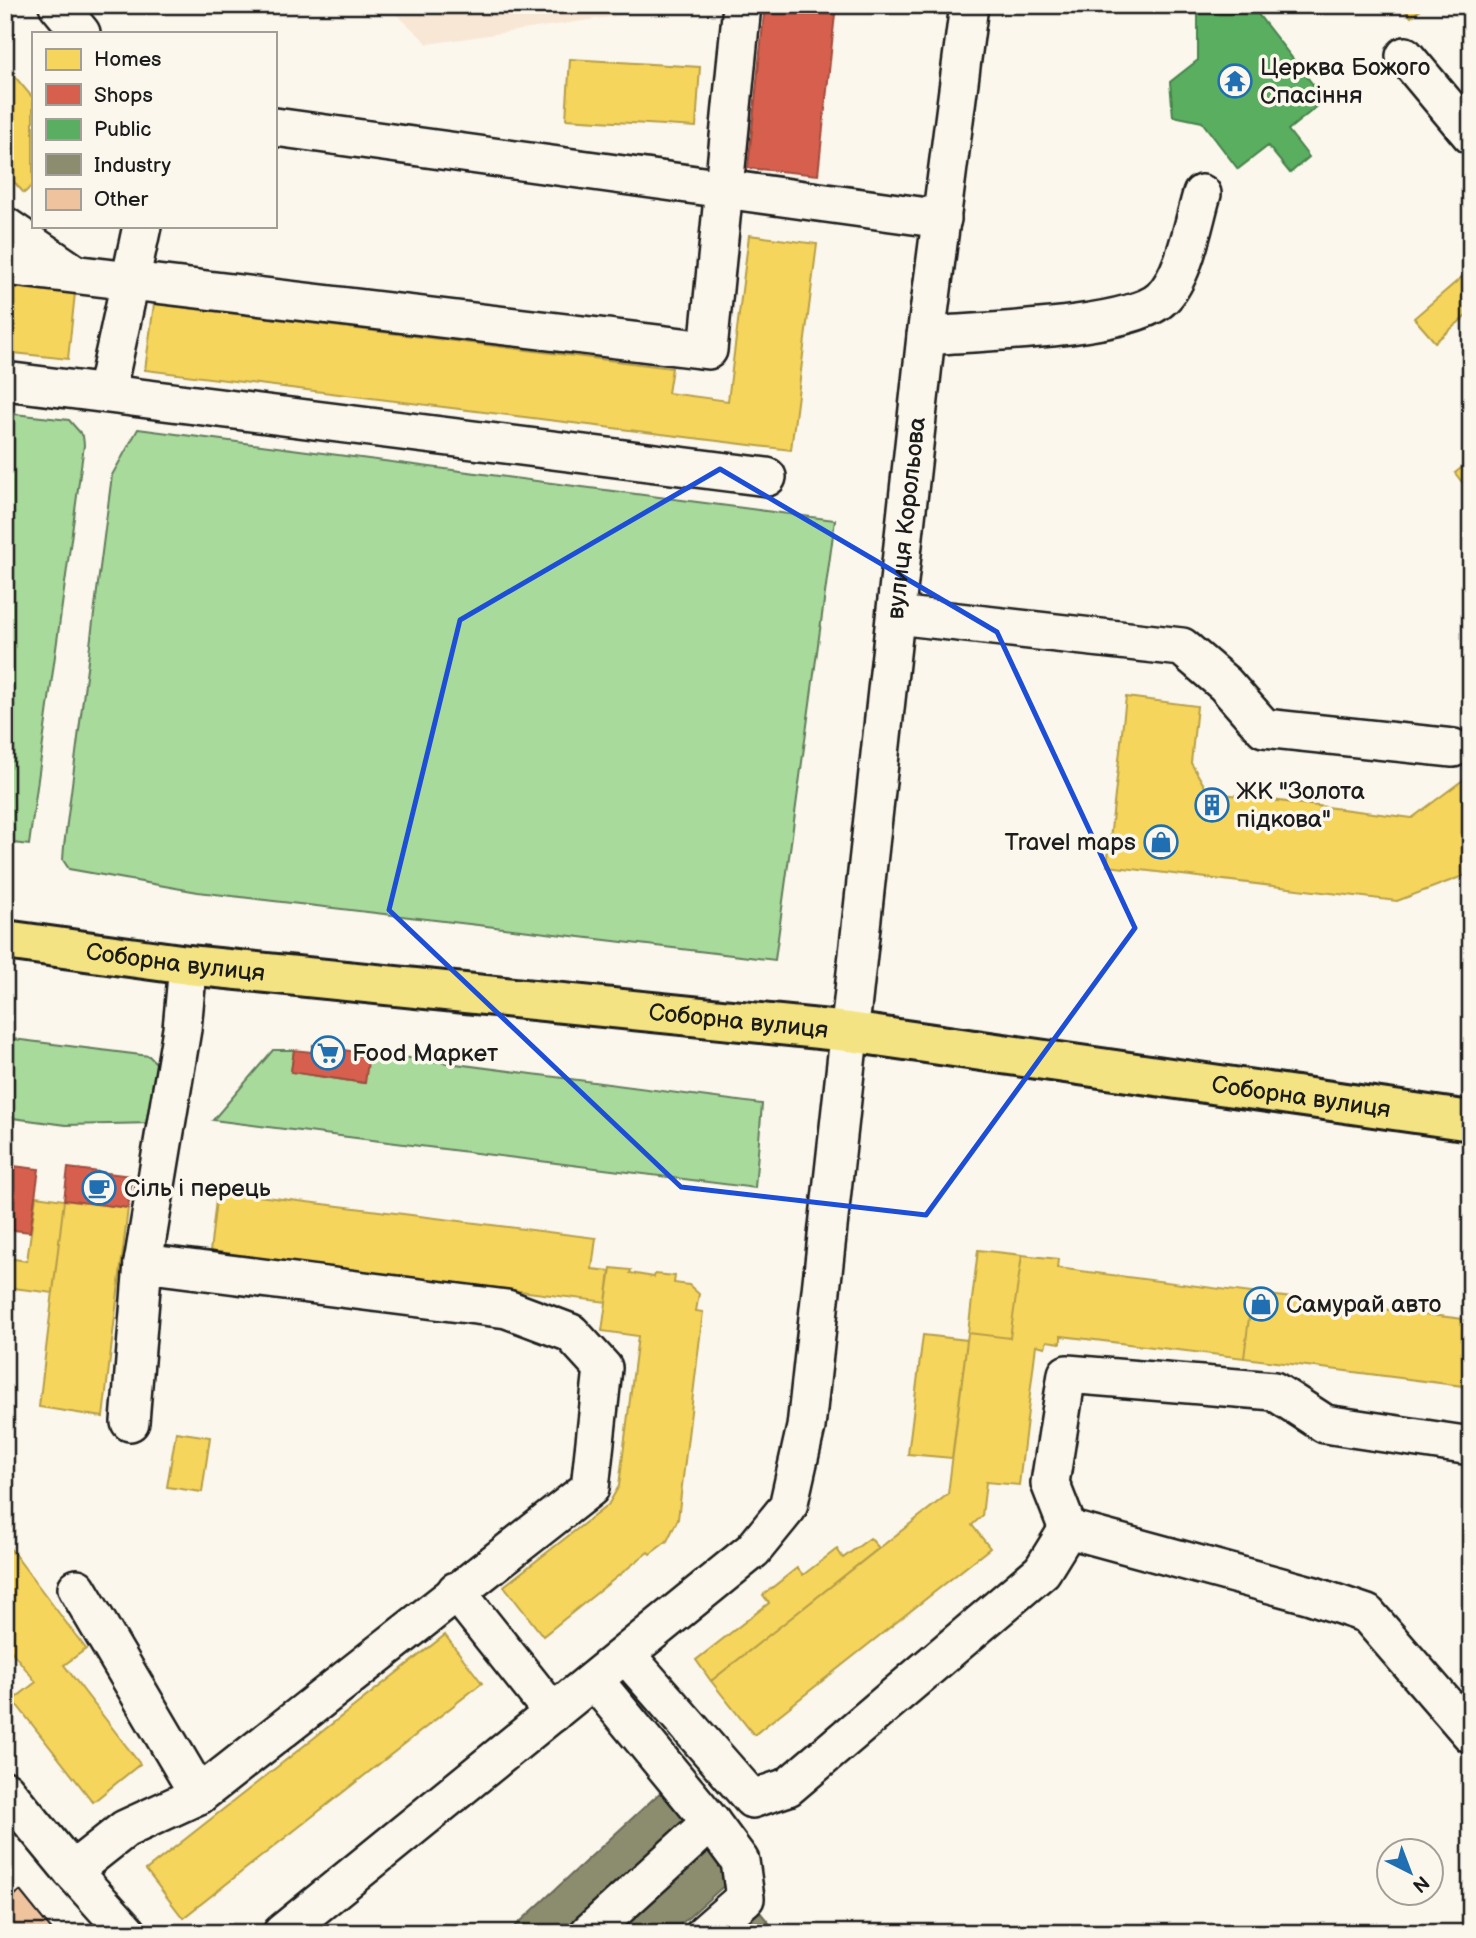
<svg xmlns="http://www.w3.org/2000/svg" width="1476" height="1938" font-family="'Balsamiq Sans',sans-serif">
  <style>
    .built { fill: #f8e7d5 }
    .green { fill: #a8da9b; stroke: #627b5c; stroke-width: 2 }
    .homes { fill: #f6d55c; stroke: #b59e49; stroke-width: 2 }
    .shops { fill: #d6604d; stroke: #9e4c3e; stroke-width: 2 }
    .public { fill: #5aae61; stroke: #47824c; stroke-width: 2 }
    .industry { fill: #8c8c6e; stroke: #6a6a55; stroke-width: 2 }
    .building { fill: #f0c39f; stroke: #1c1c1c; stroke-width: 2 }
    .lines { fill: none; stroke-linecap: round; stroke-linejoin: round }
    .minor-casing { stroke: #1c1c1c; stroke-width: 42 }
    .major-casing { stroke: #1c1c1c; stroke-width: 44 }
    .minor { stroke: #fbf7ec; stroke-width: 37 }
    .major { stroke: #f4e382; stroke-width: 38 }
    .marked { fill: none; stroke: #1d4ed8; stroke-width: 5; stroke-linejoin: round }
    .labels { text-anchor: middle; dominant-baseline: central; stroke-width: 7; stroke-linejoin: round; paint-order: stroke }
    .poi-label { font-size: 24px; fill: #1c1c1c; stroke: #fbf7ec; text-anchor: start }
    .street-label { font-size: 24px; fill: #1c1c1c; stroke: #fbf7ec }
  </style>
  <rect width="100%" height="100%" fill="#fbf7ec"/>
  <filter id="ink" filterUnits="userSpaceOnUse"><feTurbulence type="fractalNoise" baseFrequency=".0143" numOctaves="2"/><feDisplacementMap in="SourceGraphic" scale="14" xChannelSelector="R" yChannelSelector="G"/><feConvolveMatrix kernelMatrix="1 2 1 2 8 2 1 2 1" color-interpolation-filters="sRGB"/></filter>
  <g filter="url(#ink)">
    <path class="built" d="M387 5H643V12L428 44Z"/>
    <path class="green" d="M5 413 69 420 83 436 84 445 29 845 5 842Z
      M138 429 835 520 775 960 198 892 69 869 63 860 64 846 112 475Z
      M5 1038 149 1056 160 1067 152 1123 66 1125 5 1117Z
      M273 1050H294L291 1072 364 1083 368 1059 385 1062 387 1055 762 1104 755 1188 213 1120Z"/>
    <path class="homes" d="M1401 5H1426L1411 17Z
      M570 59 700 67 696 127 566 119Z
      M5 65 33 98V185L24 193 5 172Z
      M749 235 817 244 791 450 145 370 154 304 672 368 668 393 728 401Z
      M1462 277 1471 287V312L1435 342 1414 318Z
      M5 285 75 293 68 359 5 352Z
      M1471 460V494L1455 473Z
      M1126 697 1197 706 1191 763 1208 792 1412 818 1471 774V873L1397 901 1107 866Z
      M217 1191 596 1238 592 1269 610 1271 606 1302 210 1252Z
      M36 1196 64 1200 53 1293 5 1287 7 1258 27 1261Z
      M64 1200 128 1208 103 1417 39 1407Z
      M978 1250 1022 1255 1010 1338 968 1333Z
      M1022 1255 1058 1259 1057 1268 1252 1293 1244 1358 1061 1336V1343L1047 1341 1045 1347 1036 1345 1019 1485 986 1482 982 1516 972 1525 990 1548 754 1735 711 1681 948 1494 968 1333 1010 1338Z
      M611 1268 631 1270 630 1273 654 1277 655 1274 675 1276 674 1283 689 1285 699 1294 696 1311 703 1312 678 1519 667 1541 650 1554 648 1552 543 1636 504 1586 608 1505 619 1486 638 1336 602 1331Z
      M1252 1293 1471 1320V1387L1244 1358Z
      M923 1335 967 1340 952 1458 908 1454Z
      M176 1432 210 1437 202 1492 167 1487Z
      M870 1538 879 1548 711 1681 696 1660 769 1603 763 1595 797 1568 803 1575 837 1549 843 1558Z
      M9 1547 86 1649 64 1665 140 1764 93 1802 13 1700 36 1682 5 1643V1550Z
      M445 1635 482 1683 183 1918 146 1870Z"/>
    <path class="shops" d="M765 5H836L818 175 748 168Z
      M313 1045 369 1054 365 1083 291 1072 294 1050 312 1052Z
      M5 1165 39 1169 30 1232 5 1229Z
      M68 1168 132 1176 128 1208 64 1200Z"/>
    <path class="public" d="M1198 12 1257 13 1325 100 1288 130 1309 157 1290 173 1268 146 1238 169 1202 122 1173 116 1170 82 1198 60Z"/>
    <path class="industry" d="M664 1789 691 1818 566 1933H508Z
      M710 1846 736 1875 671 1933H612Z
      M759 1911 777 1933H733Z"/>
    <path class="building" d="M20 1891 54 1933H5V1903Z"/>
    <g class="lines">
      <defs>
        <g id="minor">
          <path d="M58 5 81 33"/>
          <path d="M1405 56 1471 135"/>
          <path d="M275 127 942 219"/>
          <path d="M5 226 71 271"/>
          <path d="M5 266 708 350 742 5"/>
          <path d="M926 336C973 332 1132 329 1162 298 1185 275 1193 224 1202 194"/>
          <path d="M5 381 767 477"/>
          <path d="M106 393 142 226"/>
          <path d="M896 615 1182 647 1225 684 1264 728 1453 748"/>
          <path d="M130 1422 143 1263 182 1029 188 965"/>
          <path d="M1068 1529 1050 1483 1067 1374 1274 1391 1325 1424 1471 1446"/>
          <path d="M77 1588 199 1795"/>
          <path d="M456 1591 553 1713"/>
          <path d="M626 1655 752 1799 788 1787 1042 1571 1068 1529 1311 1595 1367 1614 1471 1734"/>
          <path d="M594 1680 711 1822 740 1861 745 1898 705 1933"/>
          <path d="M5 1790 72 1871 128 1933"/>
          <path d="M72 1871 125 1829 199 1795 590 1488 603 1368 571 1333 507 1309 143 1263"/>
          <path id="s1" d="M282 1933 753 1550 788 1507 806 1427 926 336 969 5"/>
          <path d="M589 1933 711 1822"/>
        </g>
        <g id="major">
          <path id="s2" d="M5 940 188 965 849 1032 1471 1121"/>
        </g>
      </defs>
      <use href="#minor" class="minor-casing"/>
      <use href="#major" class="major-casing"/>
      <use href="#minor" class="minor"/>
      <use href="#major" class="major"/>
    </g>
  </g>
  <path class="marked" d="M720 469 997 632 1135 928 926 1215 681 1187 389 910 460 620Z"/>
  <defs>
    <symbol id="temple-ring" viewBox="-11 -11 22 22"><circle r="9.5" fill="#fbf7ec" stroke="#1f6fb2" stroke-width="1.5"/><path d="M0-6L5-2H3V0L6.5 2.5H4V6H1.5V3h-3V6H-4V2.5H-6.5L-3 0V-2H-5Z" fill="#1f6fb2"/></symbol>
    <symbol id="building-ring" viewBox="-11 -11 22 22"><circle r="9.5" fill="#fbf7ec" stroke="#1f6fb2" stroke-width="1.5"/><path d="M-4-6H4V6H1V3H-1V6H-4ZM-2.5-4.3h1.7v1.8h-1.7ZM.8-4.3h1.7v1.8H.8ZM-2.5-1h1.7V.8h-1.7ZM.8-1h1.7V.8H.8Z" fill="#1f6fb2"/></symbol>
    <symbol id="shop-ring" viewBox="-11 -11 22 22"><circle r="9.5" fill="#fbf7ec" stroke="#1f6fb2" stroke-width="1.5"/><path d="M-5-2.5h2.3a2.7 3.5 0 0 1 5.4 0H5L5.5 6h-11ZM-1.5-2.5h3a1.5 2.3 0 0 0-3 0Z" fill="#1f6fb2"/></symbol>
    <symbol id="supermarket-ring" viewBox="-11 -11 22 22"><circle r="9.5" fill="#fbf7ec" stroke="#1f6fb2" stroke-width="1.5"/><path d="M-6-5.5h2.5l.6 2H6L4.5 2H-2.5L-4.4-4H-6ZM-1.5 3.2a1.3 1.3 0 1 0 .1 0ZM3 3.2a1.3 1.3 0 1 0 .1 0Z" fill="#1f6fb2"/></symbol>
    <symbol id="cafe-ring" viewBox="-11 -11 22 22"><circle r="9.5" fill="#fbf7ec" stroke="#1f6fb2" stroke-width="1.5"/><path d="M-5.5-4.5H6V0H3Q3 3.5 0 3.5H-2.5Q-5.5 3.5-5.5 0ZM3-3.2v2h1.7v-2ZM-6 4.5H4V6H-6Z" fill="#1f6fb2"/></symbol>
  </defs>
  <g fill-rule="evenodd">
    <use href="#temple-ring" x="1216" y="62" width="38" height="38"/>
    <use href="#building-ring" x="1193" y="786" width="38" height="38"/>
    <use href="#shop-ring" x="1142" y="823" width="38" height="38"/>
    <use href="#supermarket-ring" x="309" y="1034" width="38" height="38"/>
    <use href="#cafe-ring" x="80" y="1169" width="38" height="38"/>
    <use href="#shop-ring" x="1242" y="1285" width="38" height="38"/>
  </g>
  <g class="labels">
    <g class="poi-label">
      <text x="1260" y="67">Церква Божого<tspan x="1260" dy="28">Спасіння</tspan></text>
      <text x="1236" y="791">ЖК "Золота<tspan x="1236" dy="28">підкова"</tspan></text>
      <text x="1136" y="842" text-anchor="end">Travel maps</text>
      <text x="352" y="1053">Food Маркет</text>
      <text x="124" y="1188">Сіль і перець</text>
      <text x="1286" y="1304">Самурай авто</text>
    </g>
    <g class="street-label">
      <text stroke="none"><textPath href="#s1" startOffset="1659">вулиця Корольова</textPath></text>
      <text stroke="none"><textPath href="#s2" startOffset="172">Соборна вулиця</textPath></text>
      <text stroke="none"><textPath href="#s2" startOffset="738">Соборна вулиця</textPath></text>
      <text stroke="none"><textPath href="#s2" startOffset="1306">Соборна вулиця</textPath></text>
    </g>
  </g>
  <rect width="1476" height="1938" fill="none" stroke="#fbf7ec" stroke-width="28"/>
  <rect x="14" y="14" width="1448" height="1910" fill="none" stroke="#1c1c1c" stroke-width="2.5" filter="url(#ink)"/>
  <rect x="32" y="32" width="245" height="196" fill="#fbf7ec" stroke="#a29f99" stroke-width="2"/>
  <rect x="46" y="49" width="35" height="21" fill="#f6d55c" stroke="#a29f99" stroke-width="2"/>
  <text x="94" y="66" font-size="21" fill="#1c1c1c">Homes</text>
  <rect x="46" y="84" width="35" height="21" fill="#d6604d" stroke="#a29f99" stroke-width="2"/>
  <text x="94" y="102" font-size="21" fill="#1c1c1c">Shops</text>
  <rect x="46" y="119" width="35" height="21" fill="#5aae61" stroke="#a29f99" stroke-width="2"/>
  <text x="94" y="136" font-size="21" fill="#1c1c1c">Public</text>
  <rect x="46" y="154" width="35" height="21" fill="#8c8c6e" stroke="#a29f99" stroke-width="2"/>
  <text x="94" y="172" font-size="21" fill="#1c1c1c">Industry</text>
  <rect x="46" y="189" width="35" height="21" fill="#f0c39f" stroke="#a29f99" stroke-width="2"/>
  <text x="94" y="206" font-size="21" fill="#1c1c1c">Other</text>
  <g transform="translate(1410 1872) rotate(138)"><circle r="33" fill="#fbf7ec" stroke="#a29f99" stroke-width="2"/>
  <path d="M0-5L12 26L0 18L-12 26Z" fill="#1f6fb2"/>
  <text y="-10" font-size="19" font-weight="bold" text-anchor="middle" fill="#1c1c1c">N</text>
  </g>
</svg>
